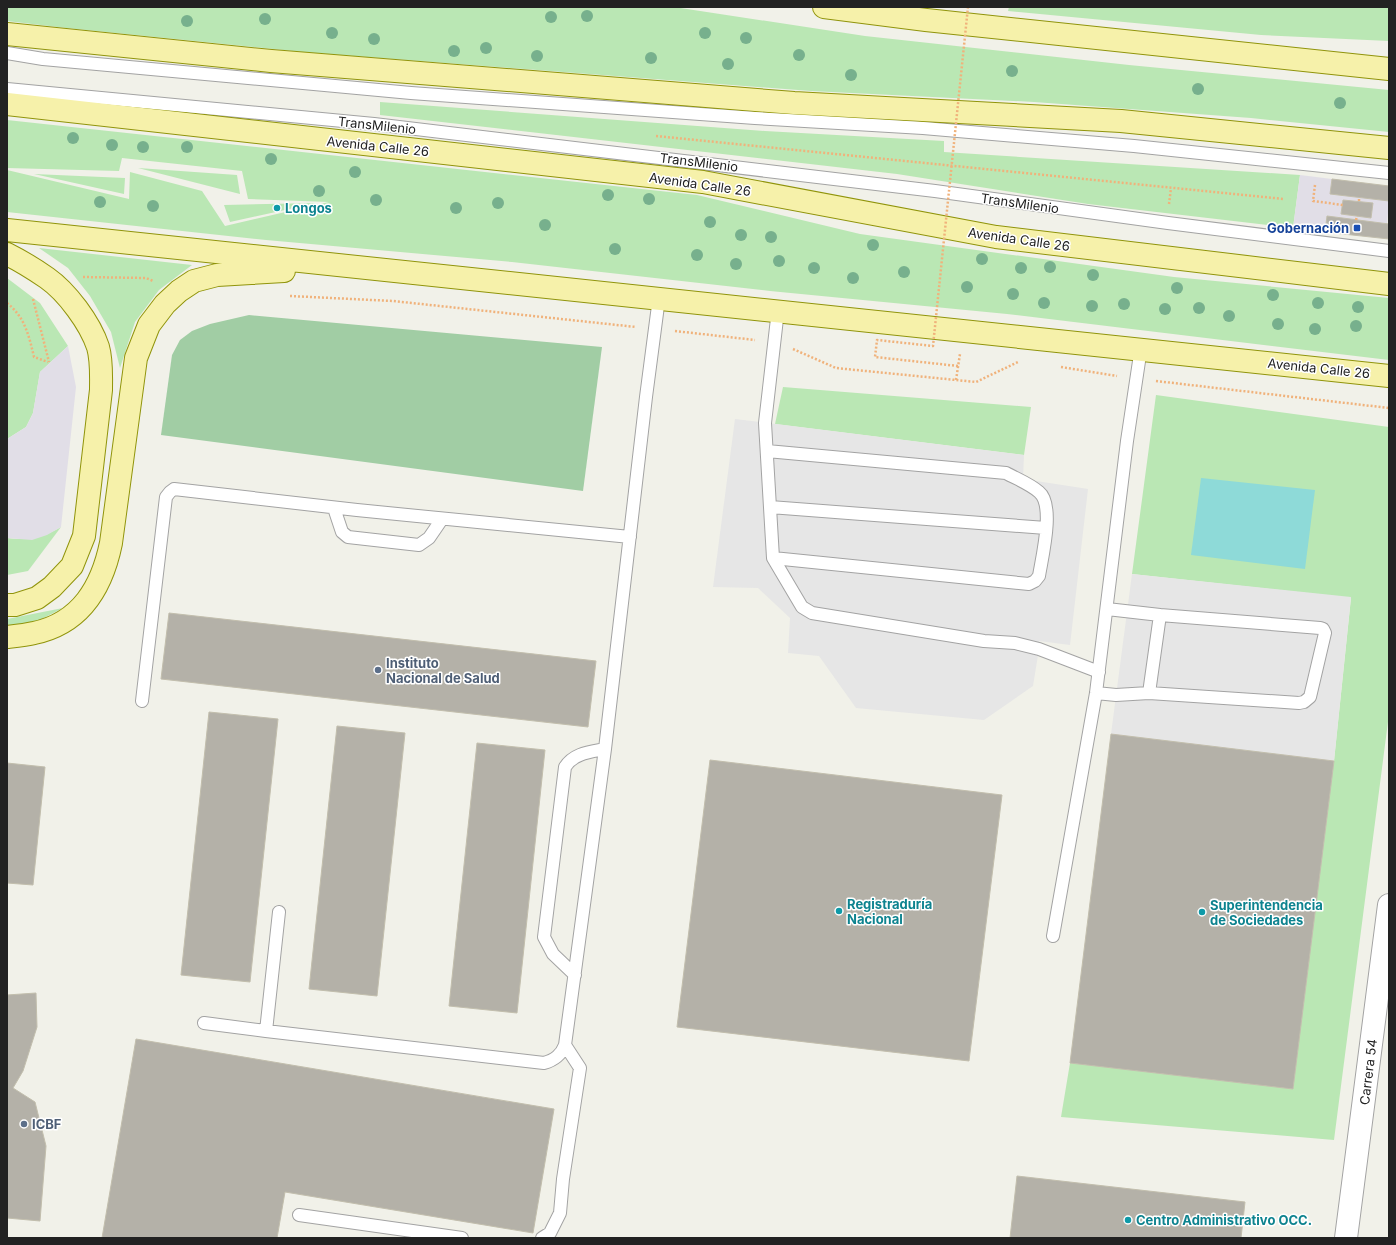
<svg xmlns="http://www.w3.org/2000/svg" width="1396" height="1245" font-family="Inter,sans-serif">
  <style>
    .grass { fill: #bae7b4 }
    .forest { fill: #a1cda4 }
    .pitch { fill: #8edad8 }
    .parking { fill: #e6e6e6 }
    .plaza { fill: #e1dee7; fill-rule: evenodd }
    .building { fill: #b4b1a8; stroke: #c2bead }
    .lines { fill: none; stroke-linecap: round; stroke-linejoin: round }
    .service-casing { stroke: #a3a3a3; stroke-width: 14 }
    .minor-casing { stroke: #a3a3a3; stroke-width: 24 }
    .primary-casing { stroke: #90940b; stroke-width: 24 }
    .path { stroke: #f0b27b; stroke-width: 2.5; stroke-dasharray: 2 2; stroke-linecap: butt }
    .service { stroke: #fff; stroke-width: 12 }
    .minor { stroke: #fff; stroke-width: 22 }
    .primary { stroke: #f6f1aa; stroke-width: 22 }
    .path-bridge { stroke: #f0b27b; stroke-width: 2.5; stroke-dasharray: 2 2; stroke-linecap: butt }
    .tree { fill: #77b08d }
    .culture-dot { fill: #0f9aa8; stroke: #fff; stroke-width: 1.5 }
    .transit-dot { fill: #1a4fb4; stroke: #fff; stroke-width: 1.5 }
    .service-dot { fill: #5c6f8a; stroke: #fff; stroke-width: 1.5 }
    .labels { text-anchor: middle; dominant-baseline: central; stroke-width: 3; stroke-linejoin: round; paint-order: stroke }
    .street-label { font-size: 13px; fill: #222; stroke: #fff }
    .culture-label { font-size: 13px; font-weight: bold; fill: #0d838f; stroke: #fff; text-anchor: start }
    .transit-label { font-size: 13px; font-weight: bold; fill: #164399; stroke: #fff; text-anchor: end }
    .service-label { font-size: 13px; font-weight: bold; fill: #4e5e75; stroke: #fff; text-anchor: start }
  </style>
  <rect width="100%" height="100%" fill="#f1f1e9"/>
  <path class="grass" d="M7 7H674L865 36 1129 65 1389 90V132L1251 118 1034 102 811 91 302 52 66 28 7 21Z
    M1009 7H1389V41L1261 35 1008 11Z
    M380 102 765 131 944 141V152L1300 175 1293 228 1088 204 897 174 380 115Z
    M7 120 697 195 860 234 1174 277 1389 298V360L1007 314 770 291 512 262 266 240 7 212V170L129 199 130 172 202 191 225 226 329 202 248 199 242 171 122 158 119 171 7 168Z
    M138 168 237 175 240 194Z
    M34 174 125 178 124 194Z
    M317 203 230 222 224 205Z
    M39 248 192 265 159 290 135 322 120 368 111 332 90 296 68 268Z
    M7 278 40 303 68 346 40 372 33 413 26 427 7 439Z
    M783 387 1031 407 1024 455 775 424Z
    M1156 395 1389 427V714L1334 1140 1061 1117 1070 1063 1293 1089 1334 761 1351 598 1132 574Z
    M61 527 28 571 7 575V538C30 541 41 538 61 527Z
    M63 608 30 625 7 627V619Z"/>
  <path class="forest" d="M249 315 602 347 583 491 161 435 172 355 180 340 192 331 210 324Z"/>
  <path class="pitch" d="M1201 478 1315 490 1305 569 1191 555Z"/>
  <path class="parking" d="M735 419 1024 455 1023 479 1088 489 1070 645 1039 641V649L1033 686 984 720 856 708 819 656 788 653 790 618 758 588 713 587Z
    M1132 574 1351 597 1334 761 1111 734Z"/>
  <path class="plaza" d="M1300 175 1332 179 1330 194 1389 201 1387 224 1327 216 1325 232 1293 228ZM1343 200 1373 203 1371 218 1341 214Z
    M68 346 76 387 61 527 47 535 32 540 7 538V439L26 427 33 413 40 372Z"/>
  <path class="building" d="M1332 179 1389 186V201L1330 194Z
    M1343 200 1373 203 1371 218 1341 214Z
    M1327 216 1389 224V239L1325 232Z
    M169 613 596 661 588 727 161 679Z
    M209 712 278 719 250 982 181 975Z
    M337 726 405 733 377 996 309 989Z
    M1111 734 1334 761 1293 1089 1070 1063Z
    M477 743 545 750 517 1013 449 1006Z
    M710 760 1002 795 969 1061 677 1027Z
    M7 763 45 767 33 885 7 883Z
    M36 993 37 1027 23 1071 13 1088 35 1102 46 1146 40 1221 7 1218V995Z
    M136 1039 554 1109 533 1233 285 1192 277 1238H102Z
    M1017 1176 1245 1202 1241 1238H1010Z"/>
  <g class="lines">
    <defs>
      <path id="service" d="M7 53 43 59 411 93 755 118 923 128 1134 146 1389 173
        M7 89 374 124 935 191 1168 223 1389 251
        M778 310 765 423 773 558 802 607 812 613 984 641 1015 643 1039 649 1099 672
        M767 451 1006 473C1017 479 1030 484 1039 492 1055 505 1042 557 1039 576L1035 581 1029 584 773 558
        M770 507 1046 528
        M334 508 342 532 348 537 419 545 429 538 442 519
        M1096 693 1116 695 1149 693 1299 703 1304 702 1310 697 1325 633 1323 629 1320 628 1160 615 1107 609
        M1149 693 1160 615
        M142 701 166 497 170 492 174 489 357 510 630 537
        M1053 936 1096 693 1127 441 1141 348
        M575 975 553 954 544 937 565 767C574 753 590 752 605 749
        M204 1023 266 1031 544 1063C555 1060 561 1055 565 1045L605 749 646 397 659 298
        M266 1031 279 912
        M299 1215 462 1238
        M542 1238 550 1233 560 1213 563 1179 580 1068 565 1045"/>
      <path id="minor" d="M1346 1238 1389 905"/>
      <path id="primary" d="M824 7 926 20 1389 69
        M7 34 271 61 794 103 1121 121 1389 148
        M7 104 703 182 996 237 1389 284
        M7 230C468 279 929 325 1389 376
        M7 254C21 261 34 269 47 278 67 292 90 323 98 347 102 361 101 376 101 390L84 536 72 566 52 587 37 598 15 605H7
        M7 637C16 636 26 635 34 633 81 623 102 587 111 543L136 358 149 325 165 304 179 291 194 281 217 275 284 271"/>
    </defs>
    <use href="#service" class="service-casing"/>
    <use href="#minor" class="minor-casing"/>
    <use href="#primary" class="primary-casing"/>
    <path class="path" d="M656 136 1284 199
      M1315 185 1313 201 1343 205
      M1359 201V197
      M1169 204 1171 188
      M1356 220 1357 216
      M83 277 146 278 153 281
      M290 296 393 301 636 327
      M33 299 49 362
      M7 303C25 317 29 336 34 357L48 362
      M675 331 755 340
      M793 349 836 368 976 382 1018 362
      M1061 367 1117 376
      M956 380 960 354
      M1156 381 1389 408"/>
    <use href="#service" class="service"/>
    <use href="#minor" class="minor"/>
    <use href="#primary" class="primary"/>
    <path class="path-bridge" d="M958 366 875 357 877 340 933 346 968 7"/>
  </g>
  <g class="tree">
    <circle cx="587" cy="16" r="6"/>
    <circle cx="551" cy="17" r="6"/>
    <circle cx="265" cy="19" r="6"/>
    <circle cx="187" cy="21" r="6"/>
    <circle cx="332" cy="33" r="6"/>
    <circle cx="705" cy="33" r="6"/>
    <circle cx="746" cy="38" r="6"/>
    <circle cx="374" cy="39" r="6"/>
    <circle cx="486" cy="48" r="6"/>
    <circle cx="454" cy="51" r="6"/>
    <circle cx="799" cy="55" r="6"/>
    <circle cx="537" cy="56" r="6"/>
    <circle cx="651" cy="58" r="6"/>
    <circle cx="728" cy="64" r="6"/>
    <circle cx="1012" cy="71" r="6"/>
    <circle cx="851" cy="75" r="6"/>
    <circle cx="1198" cy="89" r="6"/>
    <circle cx="1340" cy="103" r="6"/>
    <circle cx="73" cy="138" r="6"/>
    <circle cx="112" cy="145" r="6"/>
    <circle cx="143" cy="147" r="6"/>
    <circle cx="187" cy="147" r="6"/>
    <circle cx="271" cy="159" r="6"/>
    <circle cx="355" cy="172" r="6"/>
    <circle cx="319" cy="191" r="6"/>
    <circle cx="608" cy="195" r="6"/>
    <circle cx="649" cy="199" r="6"/>
    <circle cx="376" cy="200" r="6"/>
    <circle cx="100" cy="202" r="6"/>
    <circle cx="498" cy="203" r="6"/>
    <circle cx="153" cy="206" r="6"/>
    <circle cx="456" cy="208" r="6"/>
    <circle cx="710" cy="222" r="6"/>
    <circle cx="545" cy="225" r="6"/>
    <circle cx="741" cy="235" r="6"/>
    <circle cx="771" cy="237" r="6"/>
    <circle cx="873" cy="245" r="6"/>
    <circle cx="615" cy="249" r="6"/>
    <circle cx="697" cy="255" r="6"/>
    <circle cx="982" cy="259" r="6"/>
    <circle cx="779" cy="261" r="6"/>
    <circle cx="736" cy="264" r="6"/>
    <circle cx="1050" cy="267" r="6"/>
    <circle cx="814" cy="268" r="6"/>
    <circle cx="1021" cy="268" r="6"/>
    <circle cx="904" cy="272" r="6"/>
    <circle cx="1093" cy="275" r="6"/>
    <circle cx="853" cy="278" r="6"/>
    <circle cx="967" cy="287" r="6"/>
    <circle cx="1177" cy="288" r="6"/>
    <circle cx="1013" cy="294" r="6"/>
    <circle cx="1273" cy="295" r="6"/>
    <circle cx="1044" cy="303" r="6"/>
    <circle cx="1318" cy="303" r="6"/>
    <circle cx="1124" cy="304" r="6"/>
    <circle cx="1092" cy="306" r="6"/>
    <circle cx="1358" cy="307" r="6"/>
    <circle cx="1199" cy="308" r="6"/>
    <circle cx="1165" cy="309" r="6"/>
    <circle cx="1229" cy="316" r="6"/>
    <circle cx="1278" cy="324" r="6"/>
    <circle cx="1356" cy="326" r="6"/>
    <circle cx="1315" cy="329" r="6"/>
  </g>
  <g class="culture-dot">
    <circle cx="277" cy="208" r="4"/>
    <circle cx="839" cy="911" r="4"/>
    <circle cx="1202" cy="912" r="4"/>
    <circle cx="1128" cy="1220" r="4"/>
  </g>
  <rect class="transit-dot" x="1353" y="224" width="8" height="8" rx="2"/>
  <g class="service-dot">
    <circle cx="378" cy="670" r="4"/>
    <circle cx="24" cy="1124" r="4"/>
  </g>
  <g class="labels">
    <g class="street-label">
      <text transform="translate(377 125) rotate(6)">TransMilenio</text>
      <text transform="translate(378 146) rotate(6)">Avenida Calle 26</text>
      <text transform="translate(699 162) rotate(7)">TransMilenio</text>
      <text transform="translate(700 184) rotate(8)">Avenida Calle 26</text>
      <text transform="translate(1020 203) rotate(8)">TransMilenio</text>
      <text transform="translate(1019 239) rotate(8)">Avenida Calle 26</text>
      <text transform="translate(1319 368) rotate(6)">Avenida Calle 26</text>
      <text transform="translate(1368 1072) rotate(-83)">Carrera 54</text>
    </g>
    <g class="culture-label">
      <text x="285" y="208">Longos</text>
      <text x="847" y="904">Registraduría<tspan x="847" dy="15">Nacional</tspan></text>
      <text x="1210" y="905">Superintendencia<tspan x="1210" dy="15">de Sociedades</tspan></text>
      <text x="1136" y="1220">Centro Administrativo OCC.</text>
    </g>
    <g class="transit-label">
      <text x="1349" y="228">Gobernación</text>
    </g>
    <g class="service-label">
      <text x="386" y="663">Instituto<tspan x="386" dy="15">Nacional de Salud</tspan></text>
      <text x="32" y="1124">ICBF</text>
    </g>
  </g>
  <rect width="1396" height="1245" fill="none" stroke="#222222" stroke-width="16"/>
</svg>
